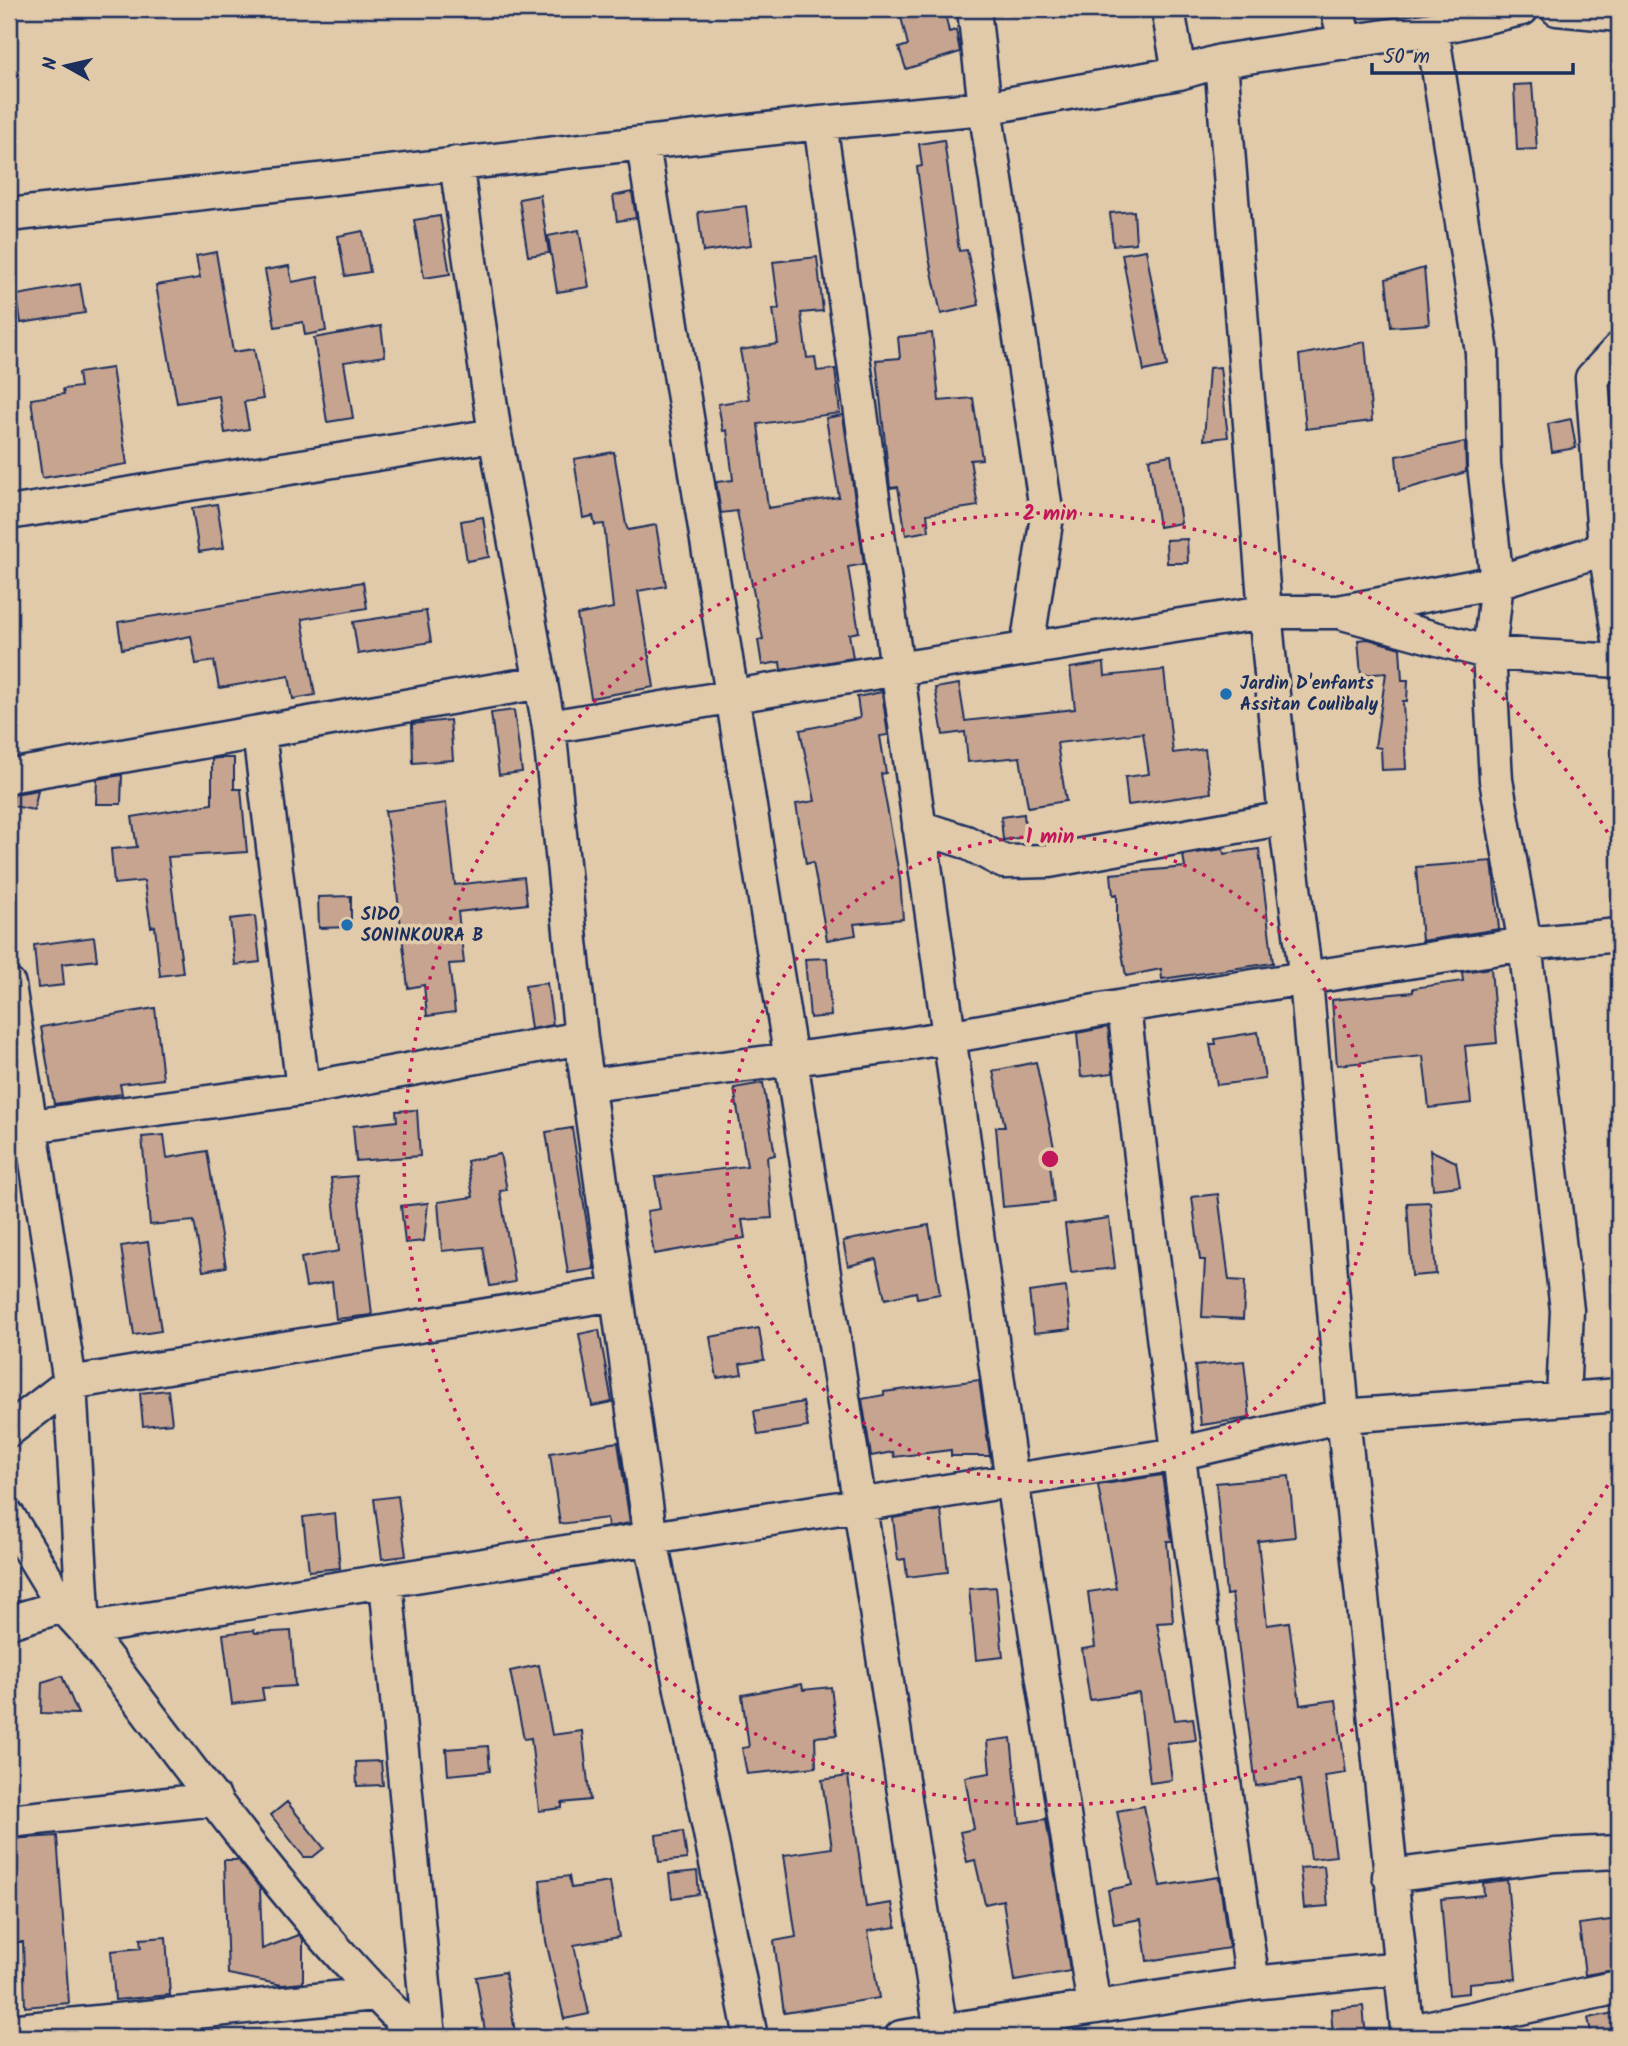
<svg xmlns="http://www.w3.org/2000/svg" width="1628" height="2046" font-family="Kalam,sans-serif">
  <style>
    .building { fill: #c6a490; stroke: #1b2f5e; stroke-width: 2 }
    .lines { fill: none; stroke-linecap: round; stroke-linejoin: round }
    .minor-casing { stroke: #1b2f5e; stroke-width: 37 }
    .minor { stroke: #e1caaa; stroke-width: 32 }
    .ring { fill: none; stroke: #c2185b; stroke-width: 3.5; stroke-dasharray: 3.5 7 }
    .poi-dot { fill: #1f6fb2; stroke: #e1caaa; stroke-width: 2.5 }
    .labels { text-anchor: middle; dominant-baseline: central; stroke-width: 7; stroke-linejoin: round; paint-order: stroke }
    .poi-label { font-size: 18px; font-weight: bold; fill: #1b2f5e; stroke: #e1caaa; text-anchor: start }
    .centre { fill: #c2185b; stroke: #e1caaa; stroke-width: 3.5 }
    .ring-label { font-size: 21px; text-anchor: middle; font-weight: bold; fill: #c2185b; stroke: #e1caaa; stroke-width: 7; stroke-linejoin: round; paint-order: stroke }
  </style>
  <rect width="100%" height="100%" fill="#e1caaa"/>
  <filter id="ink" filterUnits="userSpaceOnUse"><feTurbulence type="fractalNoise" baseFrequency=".0143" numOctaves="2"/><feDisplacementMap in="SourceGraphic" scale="14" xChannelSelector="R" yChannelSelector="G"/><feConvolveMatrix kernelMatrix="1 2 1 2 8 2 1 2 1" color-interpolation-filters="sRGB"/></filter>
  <g filter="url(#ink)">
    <path class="building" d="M899 9H944L949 32 956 30 960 52 906 69 899 48 908 45Z
      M1532 84 1537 149 1517 150 1514 85Z
      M944 140 959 251 967 250 979 305 941 314 929 258 917 167 922 166 919 144Z
      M632 192 636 218 617 221 613 196Z
      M540 195 549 253 528 256 519 199Z
      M746 206 751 245 703 252 698 212Z
      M1134 211 1136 243 1113 245 1110 213Z
      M440 216 450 274 424 278 414 220Z
      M579 230 589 287 557 292 548 236Z
      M363 231 370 272 345 276 338 236Z
      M1146 250 1167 366 1144 371 1122 254Z
      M216 252 233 352 254 349 263 399 244 402 249 429 225 433 219 396 177 403 156 285 200 278 196 256Z
      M817 257 823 311 801 313 807 358 815 357 817 371 835 369 840 413 758 424 768 508 839 497 826 418 843 415 864 564 848 567 859 632 849 634 853 658 781 670 780 662 762 665 758 640 763 639 737 511 721 513 716 482 733 480 727 430 723 431 718 404 749 399 740 350 778 344 773 309H779L773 262Z
      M289 266 292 282 318 277 326 331 305 335 303 322 275 327 265 270Z
      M1424 268 1429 324 1391 327 1386 279Z
      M80 284 85 313 21 323 17 295Z
      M381 326 385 356 344 362 353 418 327 422 314 338Z
      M932 333 939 401 973 398 982 459 970 460 978 506 927 514 929 531 906 535 898 487 890 488 876 360 900 358 898 337Z
      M1365 342 1372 421 1306 429 1299 355Z
      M1220 367 1228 437 1204 440 1209 368Z
      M112 368 127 464 42 478 31 399 64 394 63 389 80 387 78 373Z
      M1571 419 1576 448 1552 452 1548 424Z
      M1465 442 1466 472 1399 491 1396 456Z
      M614 452 626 525 628 530 656 525 666 586 638 591 654 687 591 698 577 615 613 608 604 524 595 525 593 516 583 518 574 459Z
      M1171 455 1181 523 1159 527 1149 459Z
      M217 504 224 548 199 552 192 508Z
      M483 517 489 557 467 561 461 521Z
      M1187 539 1188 563H1167L1166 540Z
      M363 582 367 608 302 619 315 695 293 699 289 676 219 688 214 661 196 664 191 636 122 649 118 622Z
      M426 611 431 642 358 654 353 622Z
      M1368 639 1400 648 1402 680H1408L1407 701H1403L1406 769 1382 770 1381 748 1375 747 1386 673 1361 675 1358 640Z
      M1104 663 1105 676 1164 670 1173 753 1205 749 1211 793 1128 805 1125 777 1149 774 1143 733 1057 743 1066 801 1028 807 1020 757 968 762 965 732 943 735 935 688 959 684 965 721 1075 709 1070 668Z
      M882 692 888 735 880 736 886 773 881 774 900 879 903 919 854 924 856 935 827 940 813 862 806 864 796 804 815 801 800 730 860 718 857 697Z
      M514 710 522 772 499 775 491 713Z
      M450 720 453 760 413 763 412 724Z
      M219 758H234V789H241L247 852 168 857 183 973 160 976 155 926 151 927 144 881 114 884 111 849 137 847 132 817 212 804V759Z
      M122 775 121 804H96L97 779Z
      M38 790 34 810 13 806 14 794Z
      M446 803 455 885 524 877 527 904 458 912 464 963 449 964 455 1012 427 1016 424 985 408 988 395 874 385 811Z
      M1024 814 1026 837 1003 840 1001 817Z
      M1223 849 1224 854 1259 849 1273 963 1162 979 1161 969 1126 976 1117 924V894L1113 895 1111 874 1185 867 1183 855Z
      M1492 861 1499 929 1422 941 1416 867Z
      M351 896V927L319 928 318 897Z
      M255 916 260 962 235 965 230 919Z
      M94 937 97 960 62 964 64 985 38 988 34 945Z
      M827 958 831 1016 810 1018 805 959Z
      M1491 968 1497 1043 1465 1046 1471 1103 1429 1108 1423 1056 1337 1065 1332 1000 1413 992V988L1463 981 1462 972Z
      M547 983 553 1025 531 1029 525 986Z
      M155 1008 163 1079 120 1084 122 1094 54 1104 41 1027Z
      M1108 1027 1113 1073 1081 1077 1077 1033Z
      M1258 1032 1265 1079 1217 1085 1210 1044H1216L1215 1039Z
      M1036 1062 1055 1152 1049 1154 1054 1202 1003 1207 996 1127H1005L993 1071Z
      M763 1083 775 1155 767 1157 772 1218 742 1220 745 1238 654 1254 647 1211 660 1209 655 1177 747 1166 734 1088Z
      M417 1110 420 1156 356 1161 353 1126 397 1121 396 1111Z
      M572 1128 594 1269 568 1273 546 1132Z
      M164 1135 167 1158 207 1151 226 1267 203 1271 194 1221 150 1225 142 1137Z
      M1430 1150 1456 1162 1460 1186 1433 1189Z
      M500 1154 507 1190 500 1191 515 1282 490 1286 483 1247 442 1251 438 1202 473 1197 467 1161Z
      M356 1176 372 1315 336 1319 332 1282 306 1287 301 1258 339 1251 331 1178Z
      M1218 1194 1229 1280 1245 1281 1243 1319 1202 1317 1205 1260H1200L1192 1197Z
      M1430 1202 1436 1274 1412 1276 1407 1203Z
      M428 1203 424 1241 405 1243 401 1206Z
      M1109 1218 1115 1268 1071 1273 1065 1224Z
      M929 1225 940 1294 917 1298 916 1292 885 1299 876 1259 848 1266 843 1241Z
      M148 1242 161 1331 134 1335 121 1246Z
      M1066 1287 1071 1329 1034 1333 1029 1292Z
      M759 1328 764 1360 740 1364 742 1374 717 1378 710 1337Z
      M599 1330 612 1402 592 1406 579 1334Z
      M1244 1361 1250 1418 1201 1425 1195 1366Z
      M979 1380 990 1456H951V1450L894 1457 893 1452 871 1456 862 1399 884 1395V1392Z
      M168 1390 172 1423 143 1426 140 1393Z
      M803 1402 808 1427 758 1435 754 1411Z
      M618 1442 630 1523 608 1527 607 1518 560 1524 550 1453Z
      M1162 1475 1172 1541H1167L1173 1622 1157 1623 1175 1720 1193 1718 1196 1740 1167 1743 1172 1780 1150 1783 1139 1693 1090 1700 1082 1649 1095 1647 1088 1592 1116 1588 1098 1485Z
      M1289 1476 1295 1537 1258 1541 1267 1625 1289 1622 1300 1705 1336 1700 1346 1773 1325 1776 1336 1856 1311 1859 1300 1780 1256 1786 1232 1594 1226 1595 1216 1483Z
      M398 1496 406 1556 382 1559 374 1499Z
      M941 1510 948 1572 907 1577 905 1559 898 1560 893 1518Z
      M335 1513 340 1568 309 1571 303 1517Z
      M996 1587 1003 1657 976 1660 969 1589Z
      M254 1630 255 1633 291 1631 295 1686 262 1688 264 1700 232 1704 223 1634Z
      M539 1665 552 1735 582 1731 590 1800 562 1803V1808L539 1811 531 1738 524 1739 510 1671Z
      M62 1676 78 1714 41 1713 42 1682Z
      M802 1684 803 1690 831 1687 837 1735 815 1737 816 1767 747 1774 742 1748 749 1747 742 1695Z
      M1011 1738 1020 1823 1046 1819 1070 1971 1015 1981 1003 1900 985 1904 975 1860 967 1862 960 1832 974 1829 965 1777 990 1773 987 1741Z
      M488 1746 490 1771 448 1775 446 1749Z
      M381 1761 383 1785 357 1786 356 1762Z
      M848 1776 866 1907 892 1903 896 1927 868 1931 879 1998 784 2013 774 1941 796 1937 784 1855 832 1848 822 1780Z
      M287 1802 324 1848 313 1857H304L271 1815Z
      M1144 1806 1160 1886 1219 1877 1229 1948 1147 1961 1141 1919 1114 1924 1108 1890 1132 1885 1117 1811Z
      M683 1831 687 1859 659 1862 656 1835Z
      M57 1836 69 2003 25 2007 23 1942H9V1920H11L9 1839Z
      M224 1860H238L260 1888 262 1949 299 1935 303 1939V1983L282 1985 228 1974Z
      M1324 1866 1328 1906 1304 1908 1300 1868Z
      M697 1871 699 1894 672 1898 669 1874Z
      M569 1876 571 1888 610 1882 619 1937 574 1945 589 2014 564 2019 546 1941 540 1880Z
      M1507 1880 1516 1979 1469 1983V1993L1449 1995 1441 1899 1484 1895 1483 1883Z
      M1619 1919V1969L1585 1975 1579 1924Z
      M166 1937 170 1995 115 2000 111 1951 141 1948 140 1939Z
      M505 1972 515 2032 486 2037 476 1977Z
      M1363 2006 1366 2037H1333L1331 2009Z
      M1619 2012V2037H1592L1588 2018Z"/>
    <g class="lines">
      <defs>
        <path id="minor" d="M974 9 985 108 1047 516 1027 648
          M1168 9 1179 73
          M1337 9 1346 43
          M1557 9 1619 15
          M1432 29 1482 352 1484 465 1497 582 1489 653 1496 780 1525 944 1567 1310 1563 1399
          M1221 61 1265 612 1285 818 1306 979 1343 1416 1408 2037
          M820 123 1012 1481 1094 2007
          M643 145 791 1060 941 2032
          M456 163 495 435 549 727 581 1038 651 1540 751 2037
          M9 215 820 123 985 108 1179 73 1221 61 1432 29 1522 9
          M1619 349 1592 378 1605 549 1619 640
          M9 513 495 435
          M1346 614 1489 653 1619 661
          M549 727 897 669 1265 612H1338L1497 582 1605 549
          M259 733 303 1089
          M9 776 541 682
          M919 827 966 842 1004 862 1049 861 1285 818
          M9 985 70 1383 84 1629 1177 1454 1343 1416 1619 1395
          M1124 1006C1159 1333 1206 1658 1253 1983
          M590 1085 902 1045 1124 1006 1525 944 1619 935
          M10 1125 31 1126 303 1089 581 1038
          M9 1430 70 1383 615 1294
          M9 1517 63 1606 84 1629C191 1767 293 1915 419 2037
          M386 1582 429 2037
          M9 1622 63 1606
          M9 1821 215 1799
          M1389 1876 1555 1855 1619 1852
          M9 2031 374 1994
          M1407 2032 1619 1987
          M901 2037 1253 1983 1400 1968"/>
      </defs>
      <use href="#minor" class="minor-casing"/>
      <use href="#minor" class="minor"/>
    </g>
  </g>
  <g class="ring">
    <circle cx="1050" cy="1159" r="323"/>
    <path d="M1618 1467A646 646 0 1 1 1618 851"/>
  </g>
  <g class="poi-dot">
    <circle cx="1226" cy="694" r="7"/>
    <circle cx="347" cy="925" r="7"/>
  </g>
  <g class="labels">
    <g class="poi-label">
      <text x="1240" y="684">Jardin D'enfants<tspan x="1240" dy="21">Assitan Coulibaly</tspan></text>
      <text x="361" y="915">SIDO<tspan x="361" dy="21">SONINKOURA B</tspan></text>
    </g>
  </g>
  <circle cx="1050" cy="1159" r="10" class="centre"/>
  <g class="ring-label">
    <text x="1050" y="520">2 min</text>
    <text x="1050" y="843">1 min</text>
  </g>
  <rect width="1628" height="2046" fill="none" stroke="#e1caaa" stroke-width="35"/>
  <rect x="18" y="18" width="1593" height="2011" fill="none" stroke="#1b2f5e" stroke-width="2.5" filter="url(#ink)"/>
  <g transform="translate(66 66) rotate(278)" stroke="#e1caaa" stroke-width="5" paint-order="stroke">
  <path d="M0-5L12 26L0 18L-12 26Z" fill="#1b2f5e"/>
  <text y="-10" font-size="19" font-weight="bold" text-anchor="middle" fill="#1b2f5e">N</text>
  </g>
  <path d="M1372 63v10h201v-10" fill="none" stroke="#1b2f5e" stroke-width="3.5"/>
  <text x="1383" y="63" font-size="21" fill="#1b2f5e" stroke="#e1caaa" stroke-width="5" paint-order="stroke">50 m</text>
</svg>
